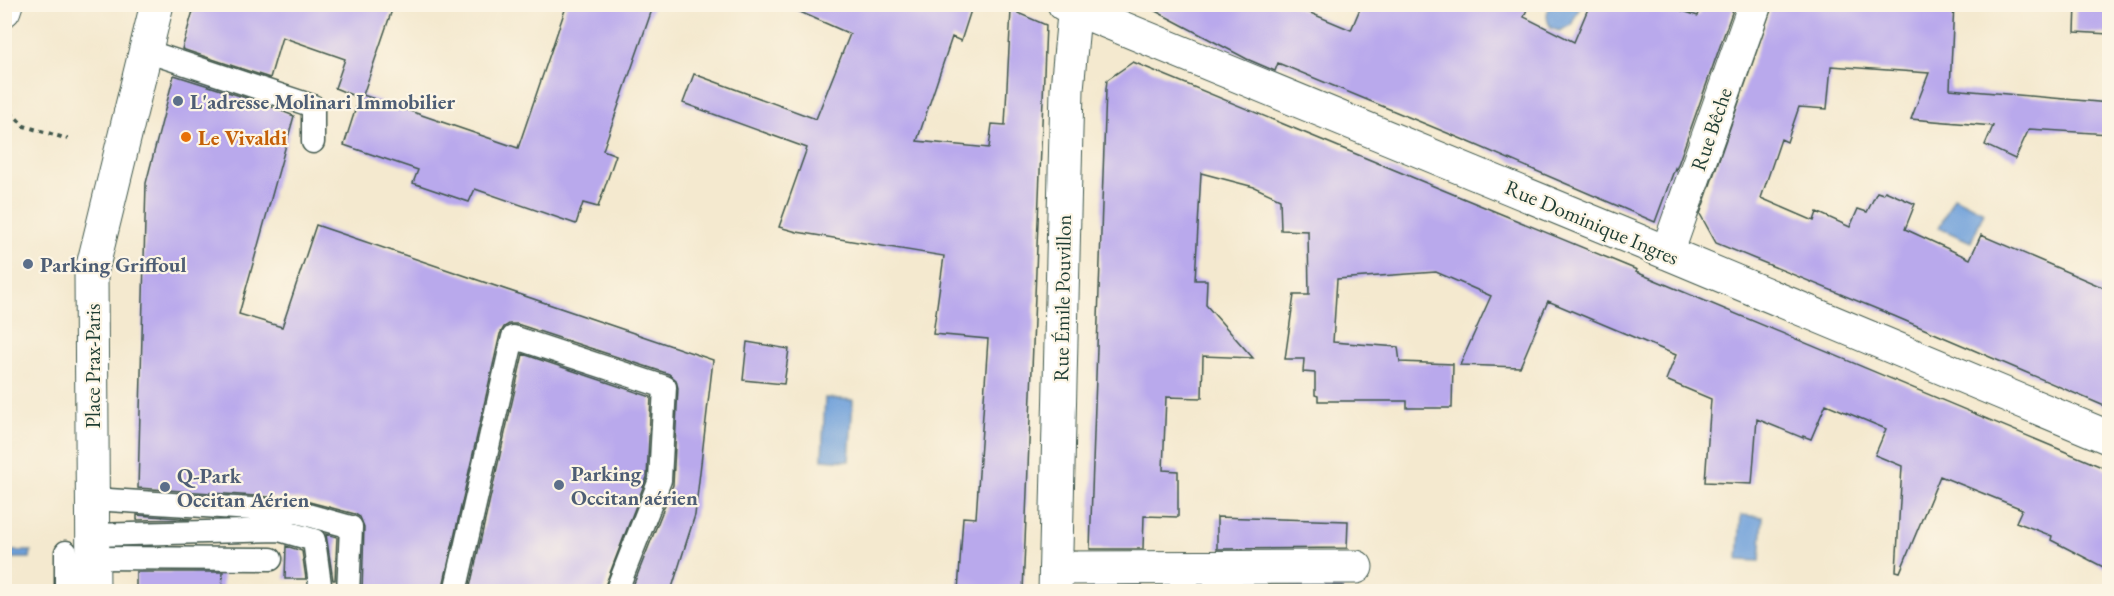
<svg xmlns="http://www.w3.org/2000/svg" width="2114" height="596" font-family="'EB Garamond',serif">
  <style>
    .water { fill: #6fa0da; stroke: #476e87; stroke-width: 1.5 }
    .building { fill: #b9a9ec }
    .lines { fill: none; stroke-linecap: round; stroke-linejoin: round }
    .lane-casing { stroke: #3f574b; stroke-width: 25 }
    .street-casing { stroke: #3f574b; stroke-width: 35 }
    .secondary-casing { stroke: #3f574b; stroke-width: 35 }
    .path { stroke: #3f574b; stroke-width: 4; stroke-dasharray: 4.5 4.5; stroke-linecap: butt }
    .lane { stroke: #fff; stroke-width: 22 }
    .street { stroke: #fff; stroke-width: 33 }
    .secondary { stroke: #fff; stroke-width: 33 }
    .service-dot { fill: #5c6f8a; stroke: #fcf5e5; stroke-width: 2 }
    .food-dot { fill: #e8710a; stroke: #fcf5e5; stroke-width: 2 }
    .labels { text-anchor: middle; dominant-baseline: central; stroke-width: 4.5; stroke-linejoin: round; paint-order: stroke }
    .service-label { font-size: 21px; font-weight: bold; fill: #4e5e75; stroke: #fcf5e5; text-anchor: start }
    .street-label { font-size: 21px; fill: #1f3d34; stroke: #fcf5e5 }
    .food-label { font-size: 21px; font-weight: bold; fill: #c56008; stroke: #fcf5e5; text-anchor: start }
  </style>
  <rect width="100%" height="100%" fill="#fcf5e5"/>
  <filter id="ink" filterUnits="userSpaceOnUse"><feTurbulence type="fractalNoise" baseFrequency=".0167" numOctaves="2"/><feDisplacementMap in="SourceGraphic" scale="12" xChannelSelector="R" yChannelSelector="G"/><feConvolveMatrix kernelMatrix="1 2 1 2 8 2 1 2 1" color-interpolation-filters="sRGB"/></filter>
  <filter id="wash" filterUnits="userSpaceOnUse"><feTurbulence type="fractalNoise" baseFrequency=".008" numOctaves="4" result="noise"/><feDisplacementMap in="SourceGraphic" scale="24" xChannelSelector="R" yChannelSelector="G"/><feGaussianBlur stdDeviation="1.35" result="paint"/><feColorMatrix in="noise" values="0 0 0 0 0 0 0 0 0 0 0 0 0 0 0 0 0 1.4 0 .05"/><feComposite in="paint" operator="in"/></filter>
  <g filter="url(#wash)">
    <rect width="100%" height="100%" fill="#f4e9cf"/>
    <path class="water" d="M1550 4H1581V5L1571 25 1559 31 1551 28C1546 19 1546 14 1550 4Z
      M1954 197 1984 212 1971 242 1939 228Z
      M825 398 853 400 849 461 822 459Z
      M1741 515 1763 517 1760 561 1738 560Z
      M5 551H31L30 558H5Z"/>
    <g id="blocks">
      <path class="building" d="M195 4H394L363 95 518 148 567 4H654L603 150 616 155 598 207 583 203 576 224 475 189 469 202 413 183 418 170 344 145 359 98 335 88 345 59 282 37 270 78 182 49Z
        M782 4H973L961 41 952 37 917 141 989 148 992 124 1005 125 1011 10 1046 25 1023 591H958L963 517 976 518 988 339 933 334 944 256 797 232 779 227 807 148 683 103 694 74 816 119 850 34Z
        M1142 4H1289L1351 30 1362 4H1529L1524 17 1574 42 1590 4H1662L1698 16 1702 4H1735L1676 170 1675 168 1655 222 1469 142 1278 63 1275 71 1247 59Z
        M1773 4H1954L1950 89 2109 103V134L2029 129 2015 159 1985 145 1993 126 1911 119 1929 73 1831 66 1827 109 1799 107 1787 142 1781 139 1761 198 1814 221 1817 212 1850 227 1858 209 1867 212 1877 192 1883 194 1885 191 1915 204 1905 229 1970 259 1981 235 2109 290V408L1894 316 1716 243 1700 214Z
        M2076 4H2109V34L2075 32Z
        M1133 62 1637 270 1636 272 2109 470V570L2051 540 2052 536 2016 522 2022 509 1940 476 1900 572 1896 571 1902 466 1875 455 1886 429 1826 404 1811 439 1803 436V438L1757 419 1752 484 1705 482 1711 399 1666 380 1676 355 1548 301 1520 367 1460 365 1491 296 1436 272 1337 279 1333 342 1398 347 1400 362 1453 364 1452 408H1407V401H1318V396L1315 395V373L1303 372 1304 359H1285L1294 295H1309L1308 231 1281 230 1280 199 1254 187 1201 173 1195 280H1207L1206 305 1253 358 1203 356 1202 398 1166 397 1163 470 1178 471V517L1144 516 1143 549H1090L1106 89 1107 80Z
        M174 75 262 103 294 116 239 314 282 327 316 225 713 360 695 515 671 591H631L673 485 678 388 676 380 669 374 517 324H509L504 327 500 334 442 591H362L364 527 360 517 355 514 298 499 138 488 146 183Z
        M747 342 789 349 784 384 743 380Z
        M523 354 651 397 647 477 603 591H469Z
        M137 515 192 519 137 520Z
        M1217 517 1348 521 1347 548 1217 549Z
        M326 534 337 537 335 580H333Z
        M286 546 302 551 306 579H285Z
        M136 572H223L222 591H136Z
        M1142 586V591H1089V587Z
        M1216 586H1343V591H1216Z"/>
    </g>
  </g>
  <g filter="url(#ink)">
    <use href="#blocks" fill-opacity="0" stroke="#3f574b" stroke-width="1.5"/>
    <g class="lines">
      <defs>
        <path id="lane" d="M146 51 313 106V142
          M93 499 297 512 351 527 348 592
          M93 535 279 530 314 540 321 592
          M66 552V592
          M93 558 271 559
          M455 592 513 337 665 387 660 480 616 592"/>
        <path id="street" d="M1056 568 1356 567"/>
        <path id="secondary" d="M1064 4 1634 239 2110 438
          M4 10 6 4
          M1667 253 1755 4
          M93 592 91 274 157 4
          M1055 592 1067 89 1075 4"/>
      </defs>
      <use href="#lane" class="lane-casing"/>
      <use href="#street" class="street-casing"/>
      <use href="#secondary" class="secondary-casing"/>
      <path class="path" d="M4 106 24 126 68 139"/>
      <use href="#lane" class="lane"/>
      <use href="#street" class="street"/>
      <use href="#secondary" class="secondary"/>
    </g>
  </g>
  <g class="service-dot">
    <circle cx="178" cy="101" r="6"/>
    <circle cx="28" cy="264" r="6"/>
    <circle cx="559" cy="485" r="6"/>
    <circle cx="165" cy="487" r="6"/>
  </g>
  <circle class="food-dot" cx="186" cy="137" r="6"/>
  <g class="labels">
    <g class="service-label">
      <text x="190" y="101">L'adresse Molinari Immobilier</text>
      <text x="40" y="264">Parking Griffoul</text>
      <text x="571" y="473">Parking<tspan x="571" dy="24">Occitan aérien</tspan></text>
      <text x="177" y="475">Q-Park<tspan x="177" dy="24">Occitan Aérien</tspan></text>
    </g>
    <g class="street-label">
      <text transform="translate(1711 129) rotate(-71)">Rue Bêche</text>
      <text transform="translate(1592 222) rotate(23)">Rue Dominique Ingres</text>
      <text transform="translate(1062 298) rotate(-89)">Rue Émile Pouvillon</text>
      <text transform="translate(92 366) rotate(-90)">Place Prax-Paris</text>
    </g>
    <g class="food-label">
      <text x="198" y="137">Le Vivaldi</text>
    </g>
  </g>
  <rect width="2114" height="596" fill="none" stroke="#fcf5e5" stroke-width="24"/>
</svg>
